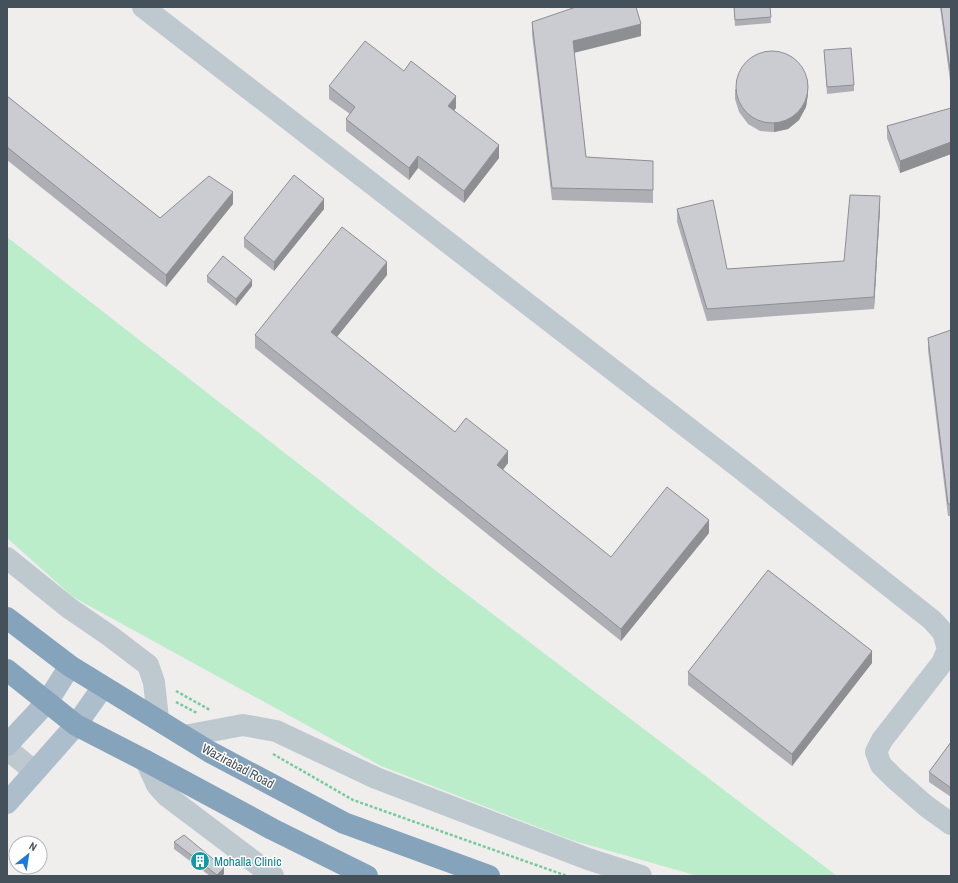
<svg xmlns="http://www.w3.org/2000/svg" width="958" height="883" font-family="'Archivo Narrow',sans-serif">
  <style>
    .green { fill: #bbedcb }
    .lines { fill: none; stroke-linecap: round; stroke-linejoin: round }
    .path { stroke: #74cb9b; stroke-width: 2.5; stroke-dasharray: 3 2; stroke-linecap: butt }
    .minor { stroke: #bdc8cf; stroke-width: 22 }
    .major { stroke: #acbecc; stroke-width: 22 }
    .highway { stroke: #85a3bb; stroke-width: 22 }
    .wall { fill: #aeafb5 }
    .shaded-wall { fill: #8d8f93 }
    .building { fill: #caccd2; stroke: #8d8f93 }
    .labels { text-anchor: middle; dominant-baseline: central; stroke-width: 3; stroke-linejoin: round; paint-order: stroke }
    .street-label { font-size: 13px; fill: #45515a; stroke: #fff }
    .culture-label { font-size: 13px; fill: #0d838f; stroke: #fff; text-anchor: start }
  </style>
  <rect width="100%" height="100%" fill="#f0eded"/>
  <path class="green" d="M7 237 448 580 837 876H698L571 840 381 766 73 597 7 538Z"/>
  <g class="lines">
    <path class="path" d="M176 691 210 710
      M176 702 197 713
      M273 754 353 800 567 876"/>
    <path class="minor" d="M143 7 740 468 932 620 943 632 948 649 942 663 882 740 876 752 881 765 894 778 926 806 951 824
      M7 558 69 608 110 636 148 665 154 682 158 719
      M184 736 243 725 276 731 376 778 588 859 641 876
      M7 749 34 771
      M146 761 157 785 167 796 273 876"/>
    <path class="major" d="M7 745 47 702 70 666
      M7 803 76 725 103 687"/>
    <path class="highway" d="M7 618 70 666 210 752 344 823 489 876
      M7 670 76 725 146 761 272 829 367 876"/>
  </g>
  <path class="wall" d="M734 7H770L771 23 735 26Z
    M940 7H951V88Z
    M532 22 641 36 574 53 586 157 653 190V203L552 200 532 34Z
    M824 50 854 85V91L827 94Z
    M404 71 456 108 454 110 499 158 464 203 418 168 409 180 346 131V119L350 114 329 99V86Z
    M735 89 808 94 806 107 799 120 788 129 774 132 760 131 748 124 739 112 735 99Z
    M7 96 160 218 233 204 166 287 7 160Z
    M951 108V154L900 173 887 138V126Z
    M880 208 874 309 707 321 677 222V209L727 269 844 261Z
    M324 209 274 271 244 247V238Z
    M387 275 337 337 455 432 508 463 502 470 611 557 709 533 621 641 255 348V335Z
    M207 276 252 286 236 306 207 282Z
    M951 330V516H948L928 350V338Z
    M872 663 792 766 688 685V672Z
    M951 742V797L929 782V772Z
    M174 842 224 874 222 876H210L174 849Z"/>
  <path class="shaded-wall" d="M641 24V36L573 53V41Z
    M808 84V94L806 107 799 120 788 129 774 132V123Z
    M456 96V108L448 118V106Z
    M951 142V154L900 173V161Z
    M499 145V158L464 203V191Z
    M418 156V168L409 180V168Z
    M233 192V204L166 287V275Z
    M880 196V208L874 309V297Z
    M324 199V209L274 271V262Z
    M387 262V275L331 344V332Z
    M252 280V286L236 306V299Z
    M508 451V463L497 478V465Z
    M709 520V533L621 641V629Z
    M872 651V663L792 766V754Z
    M224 868V874L222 876H217V875Z"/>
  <path class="building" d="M576 7H636L641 24 573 41 586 157 653 161V190L552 188 532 22Z
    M734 7H770L771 17 735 20Z
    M941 7H951V76Z
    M365 41 404 71 411 61 456 96 448 106 499 145 464 191 418 156 409 168 346 119 355 107 329 86Z
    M851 48 854 85 827 87 824 50Z
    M736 87a36 36 0 1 1 72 0a36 36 0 1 1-72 0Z
    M7 96 160 218 209 176 233 192 166 275 7 147Z
    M951 108V142L900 161 887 126Z
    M294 175 324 199 274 262 244 238Z
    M850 195 880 196 874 297 707 309 677 209 713 200 727 269 844 261Z
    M342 227 387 262 331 332 455 432 466 418 508 451 497 465 611 557 667 487 709 520 621 629 255 335Z
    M223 256 252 280 236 299 207 276Z
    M951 330V504H948L928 338Z
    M768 570 872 651 792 754 688 672Z
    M951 742V788L929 772Z
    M184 835 224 868 217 875 174 842Z"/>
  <defs>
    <symbol id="building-disc" viewBox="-11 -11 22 22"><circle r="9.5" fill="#0f9aa8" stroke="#fff"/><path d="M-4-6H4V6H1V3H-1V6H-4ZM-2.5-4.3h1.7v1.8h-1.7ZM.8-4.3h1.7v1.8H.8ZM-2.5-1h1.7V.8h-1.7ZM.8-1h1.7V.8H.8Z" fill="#fff"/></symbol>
  </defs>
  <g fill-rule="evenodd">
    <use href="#building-disc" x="189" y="850" width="22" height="22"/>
  </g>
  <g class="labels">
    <g class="street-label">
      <text transform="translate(238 766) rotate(28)">Wazirabad Road</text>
    </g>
    <g class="culture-label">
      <text x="214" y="861">Mohalla Clinic</text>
    </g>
  </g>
  <rect width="958" height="883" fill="none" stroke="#45515a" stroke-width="16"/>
  <g transform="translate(28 855) rotate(30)"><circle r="19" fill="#ffffff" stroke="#b5b9bd"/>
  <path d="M0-3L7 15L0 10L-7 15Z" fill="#1c7adb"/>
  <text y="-6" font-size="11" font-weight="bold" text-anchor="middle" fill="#45515a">N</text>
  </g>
</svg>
